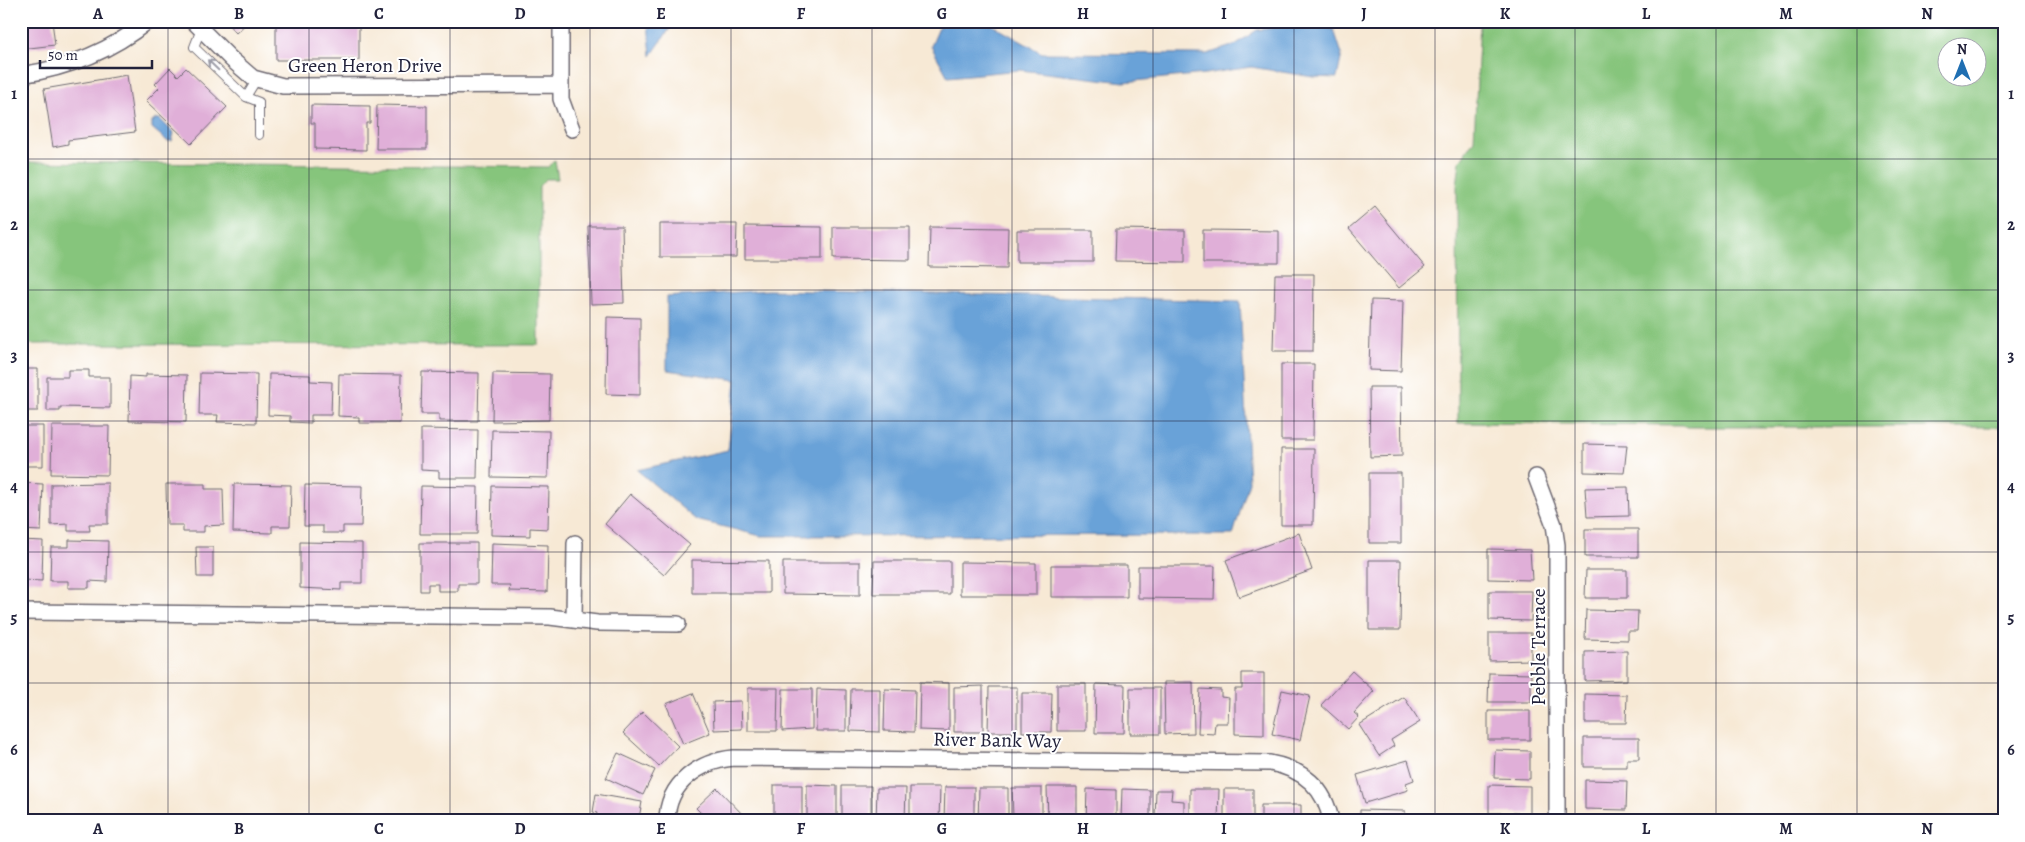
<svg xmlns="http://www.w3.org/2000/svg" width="2025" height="842" font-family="Alegreya,serif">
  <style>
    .green { fill: #86c57c; stroke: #54745c; fill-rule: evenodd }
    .water { fill: #69a2d8; stroke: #46628a }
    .building { fill: #e0afd8 }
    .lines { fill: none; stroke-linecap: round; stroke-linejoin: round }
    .lane-casing { stroke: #6d6871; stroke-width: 10 }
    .street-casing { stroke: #6d6871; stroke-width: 18 }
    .lane { stroke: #fff; stroke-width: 8 }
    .street { stroke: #fff; stroke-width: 15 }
    .oneway { stroke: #9c9ca7 }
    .grid { fill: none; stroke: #22223b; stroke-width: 1; stroke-opacity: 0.55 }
    .labels { text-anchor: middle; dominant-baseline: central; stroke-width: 4; stroke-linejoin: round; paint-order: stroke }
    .street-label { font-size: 20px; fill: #22223b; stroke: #fff }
    .neatline { fill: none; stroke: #22223b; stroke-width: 2 }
    .grid-label { font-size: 16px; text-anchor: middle; font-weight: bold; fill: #22223b }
  </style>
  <rect width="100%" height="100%" fill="#fff"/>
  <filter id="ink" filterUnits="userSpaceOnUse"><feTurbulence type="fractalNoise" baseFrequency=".02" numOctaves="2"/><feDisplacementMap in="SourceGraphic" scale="10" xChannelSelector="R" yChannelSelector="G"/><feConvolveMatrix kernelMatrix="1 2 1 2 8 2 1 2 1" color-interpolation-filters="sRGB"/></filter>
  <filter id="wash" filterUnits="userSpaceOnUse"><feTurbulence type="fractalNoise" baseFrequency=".0096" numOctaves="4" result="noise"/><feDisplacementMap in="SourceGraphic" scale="20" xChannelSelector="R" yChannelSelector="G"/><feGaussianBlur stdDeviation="1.12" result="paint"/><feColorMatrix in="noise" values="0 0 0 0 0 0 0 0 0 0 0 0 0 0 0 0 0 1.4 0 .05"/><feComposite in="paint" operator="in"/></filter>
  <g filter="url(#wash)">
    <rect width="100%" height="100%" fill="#f7e9d5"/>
    <path class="green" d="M1480 21H2004V427H1687L1682 425 1458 423 1457 186 1460 161 1474 140ZM1948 48H1978V78H1948Z
      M555 160 558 179H546L539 186V345L21 344V162L548 167Z"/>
    <path class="water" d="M648 21H675L651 56 648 23Z
      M942 21H985L1042 53 1207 54 1235 45 1257 30 1313 23 1334 30 1342 54 1337 78 1313 77 1251 67 1205 74 1124 82 1020 70 948 77 931 46Z
      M156 119H160L174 133 172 141H167L152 128V122Z
      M768 290 1240 301 1249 482 1233 535 761 536 696 520 637 470 728 450 736 380 667 370V297Z"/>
    <g id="blocks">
      <path class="building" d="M21 21H52L55 45 21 49Z
        M225 21H249L236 33Z
        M276 21H359V60H276Z
        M170 68 178 76 186 68 227 107 191 144 146 101 159 88 155 84Z
        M127 75 135 132 68 140V144L53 147 44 89Z
        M21 98H27L28 115H24L26 143H21Z
        M311 105 370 106V123H366V150L315 149V123H311Z
        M377 105 427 106V149H376Z
        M1375 207 1425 267 1399 288 1349 229Z
        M660 224H737L736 257H660Z
        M588 226H622L624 303 591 304Z
        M745 226 822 227V259H745Z
        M833 227H910V260L833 259Z
        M930 227 1008 228 1007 268 929 267Z
        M1116 229 1185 230V262L1115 261Z
        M1017 230H1093V262H1017Z
        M1203 230 1279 231V263H1203Z
        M1275 274H1314L1313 351H1273Z
        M1371 300 1403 301 1401 371 1369 370Z
        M607 317 640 318V395L606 394Z
        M1281 364H1314L1313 440H1281Z
        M21 369H38V411H23V417H21Z
        M68 370H89V377H110V408L60 407V411H47V377H68Z
        M422 372 479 373 478 421H439V414H421Z
        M200 373 257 374 256 423 217 422 218 415H199Z
        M493 373 550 374 549 420 492 421Z
        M146 374 187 375 186 422 129 421 130 376 146 377Z
        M269 374 310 375V381L332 382 331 415H311V423L290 422V416L268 415Z
        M339 374 401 375 400 423H359V417L338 416Z
        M1369 387H1401L1402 456 1370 457Z
        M21 426H43V466H24V474H21Z
        M52 426H109L108 475 51 474Z
        M421 429 478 430 477 478H439V471L421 470Z
        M492 430 549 431 548 478 491 477Z
        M1584 444 1627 445 1624 473 1584 472Z
        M1281 449H1314L1313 525H1281Z
        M1369 473H1401V543H1369Z
        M21 483 43 484 41 531 21 530Z
        M108 483V524H89L90 531H68V524L51 525V484Z
        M166 484H205V489H223L224 525 204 526V532H183V525H167Z
        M234 484 291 485 290 526H272V533L233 532Z
        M305 485 362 486 361 526H343V533H323V526H304Z
        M421 486 478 487 477 534H420Z
        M492 486 549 487 548 529 530 528V536L491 535Z
        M1628 487 1629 516 1587 517 1585 488Z
        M630 494 690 545 664 575 605 524Z
        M1585 529H1638V557H1585Z
        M1299 533 1312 570 1239 597 1226 560Z
        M21 540 43 541 42 581 23 580V589Z
        M69 540 108 541 107 582 89 581V588H68V581H50L51 547H69Z
        M300 542 362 543V583H341V590L300 588Z
        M420 543H477V584H458V591H438V584H428V591H420Z
        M492 543 548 545 547 592 509 591 510 585H491Z
        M196 547H213V577H197Z
        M1488 549 1530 550 1532 580 1488 579Z
        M692 560 769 561V593H692Z
        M1369 560H1401L1400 630H1369Z
        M874 561H950V594H873Z
        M783 562H860V595L783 594Z
        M960 562 1036 563V595H960Z
        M1051 565H1127V597H1051Z
        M1138 566H1215L1214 599 1138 598Z
        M1586 570H1627V598H1585Z
        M1489 591H1532L1531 621 1489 620Z
        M1586 610 1638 611 1637 631H1628V640L1585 639Z
        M1489 633H1531V660L1489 661Z
        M1627 651V680L1585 681V652Z
        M1352 671 1374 691 1354 713 1359 717 1348 729 1321 705Z
        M1242 673H1264V735L1235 734V689H1242Z
        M1489 673 1531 674V702H1488Z
        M920 682 949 683V731L919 730Z
        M1164 682H1193L1194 733 1165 734Z
        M1057 684H1086V731H1057Z
        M1096 684 1125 685 1124 733H1095Z
        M983 686V732H954V687Z
        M989 687H1017V732H988Z
        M748 688H778L777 731H748Z
        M1130 688H1160V734H1130Z
        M783 689H812V729L782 731Z
        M817 689 846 690V731H816Z
        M851 689H880V732L850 731Z
        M885 689 915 690 914 732 884 731Z
        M1200 689 1221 690V697L1229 698 1228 723H1215L1214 734 1198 733Z
        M1282 690 1310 696 1300 740 1272 734Z
        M693 693 710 733 683 744 666 704Z
        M1022 693H1052L1051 732H1022Z
        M1585 694 1627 695 1626 723H1585Z
        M1404 697 1420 722 1391 740 1394 746 1379 756 1359 725Z
        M741 701 742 729 714 730 713 702Z
        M1488 711H1530V740H1488Z
        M643 712 678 746 659 766 623 733Z
        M1584 738H1639V759H1627V767H1584Z
        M1495 750 1530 751V779L1494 778Z
        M618 753 655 770 643 795 606 778Z
        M1408 760 1414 780 1406 783 1408 790 1365 803 1357 775Z
        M1585 780 1627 781 1626 810 1585 809Z
        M774 785H802V821H774Z
        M807 785 837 786V821H807Z
        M1489 785 1530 786V813H1489Z
        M842 786H871V821H842Z
        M910 787H940L939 821H910Z
        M945 787H974V821H944Z
        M1047 787H1077V821H1048Z
        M717 788 747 819 744 821H709L696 808Z
        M877 788H906L905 821H876Z
        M979 788H1008V821H978Z
        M1012 788H1042V821H1013Z
        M1087 789 1116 790V821H1086Z
        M1122 789 1150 790V820H1121Z
        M1190 789H1219L1218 821H1190Z
        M1224 789H1253V821H1224Z
        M1156 790H1172L1171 800 1184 801V821H1155Z
        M596 794 642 802 639 818 626 816 625 821H595L597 813 593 812Z
        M1261 805H1301V821H1261Z
        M1360 810 1405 811V821H1360Z
        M1584 818H1627V821H1584Z"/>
    </g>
  </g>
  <g filter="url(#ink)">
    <use href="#blocks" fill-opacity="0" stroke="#6d6871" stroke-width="1"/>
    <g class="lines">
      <defs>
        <path id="lane" d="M201 29 194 47 246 97 259 102V135
          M246 97 257 79"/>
        <path id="street" d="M193 21 231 59 253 78 283 86 559 85
          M561 21V99L572 129
          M21 75C68 68 111 51 148 21
          M1536 477 1554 525 1557 545V821
          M21 612 550 617 597 623 678 624
          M574 620 575 543
          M667 821C667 783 700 761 734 758L1270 763C1302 769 1325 787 1331 821"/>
      </defs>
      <use href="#lane" class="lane-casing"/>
      <use href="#street" class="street-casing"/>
      <use href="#lane" class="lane"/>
      <use href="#street" class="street"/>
    </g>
    <defs><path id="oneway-shaft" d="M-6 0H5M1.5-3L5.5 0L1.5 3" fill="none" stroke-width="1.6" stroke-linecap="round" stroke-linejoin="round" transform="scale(1.25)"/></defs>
    <use class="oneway" href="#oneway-shaft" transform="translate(213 65) rotate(-136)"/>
  </g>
  <path class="grid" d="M168 21V821M309 21V821M450 21V821M590 21V821M731 21V821M872 21V821M1012 21V821M1153 21V821M1294 21V821M1435 21V821M1575 21V821M1716 21V821M1857 21V821M21 159H2004M21 290H2004M21 421H2004M21 552H2004M21 683H2004"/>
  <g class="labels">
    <g class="street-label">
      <text x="365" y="65">Green Heron Drive</text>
      <text transform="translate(1538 647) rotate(-90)">Pebble Terrace</text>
      <text transform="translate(997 740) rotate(1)">River Bank Way</text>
    </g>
  </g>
  <rect width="2025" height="842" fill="none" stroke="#fff" stroke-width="55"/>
  <g transform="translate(1962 62)"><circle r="24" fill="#ffffff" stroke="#a7a7b1"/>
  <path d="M0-4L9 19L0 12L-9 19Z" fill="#1f6fb2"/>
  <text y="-8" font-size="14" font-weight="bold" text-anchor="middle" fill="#22223b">N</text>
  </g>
  <path d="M40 60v8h112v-8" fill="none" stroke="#22223b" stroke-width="2.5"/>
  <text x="48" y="60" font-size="15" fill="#22223b" stroke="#ffffff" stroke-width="4" paint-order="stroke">50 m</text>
  <rect x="28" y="28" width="1970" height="786" class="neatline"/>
  <g class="grid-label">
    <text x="98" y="19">A</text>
    <text x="239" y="19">B</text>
    <text x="379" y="19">C</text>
    <text x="520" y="19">D</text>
    <text x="661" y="19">E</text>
    <text x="801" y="19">F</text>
    <text x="942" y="19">G</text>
    <text x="1083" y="19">H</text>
    <text x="1224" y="19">I</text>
    <text x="1364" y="19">J</text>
    <text x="1505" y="19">K</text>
    <text x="1646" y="19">L</text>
    <text x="1786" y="19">M</text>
    <text x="1927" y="19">N</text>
    <text x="14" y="99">1</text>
    <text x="2011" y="99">1</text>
    <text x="14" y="230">2</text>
    <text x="2011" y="230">2</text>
    <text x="14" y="361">3</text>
    <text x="2011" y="361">3</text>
    <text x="14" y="492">4</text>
    <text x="2011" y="492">4</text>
    <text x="14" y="623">5</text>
    <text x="2011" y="623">5</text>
    <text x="14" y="755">6</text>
    <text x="2011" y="755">6</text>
    <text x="98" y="834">A</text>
    <text x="239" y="834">B</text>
    <text x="379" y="834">C</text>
    <text x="520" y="834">D</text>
    <text x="661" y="834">E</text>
    <text x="801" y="834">F</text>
    <text x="942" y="834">G</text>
    <text x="1083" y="834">H</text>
    <text x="1224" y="834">I</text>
    <text x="1364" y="834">J</text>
    <text x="1505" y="834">K</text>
    <text x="1646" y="834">L</text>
    <text x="1786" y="834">M</text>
    <text x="1927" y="834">N</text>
  </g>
</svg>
